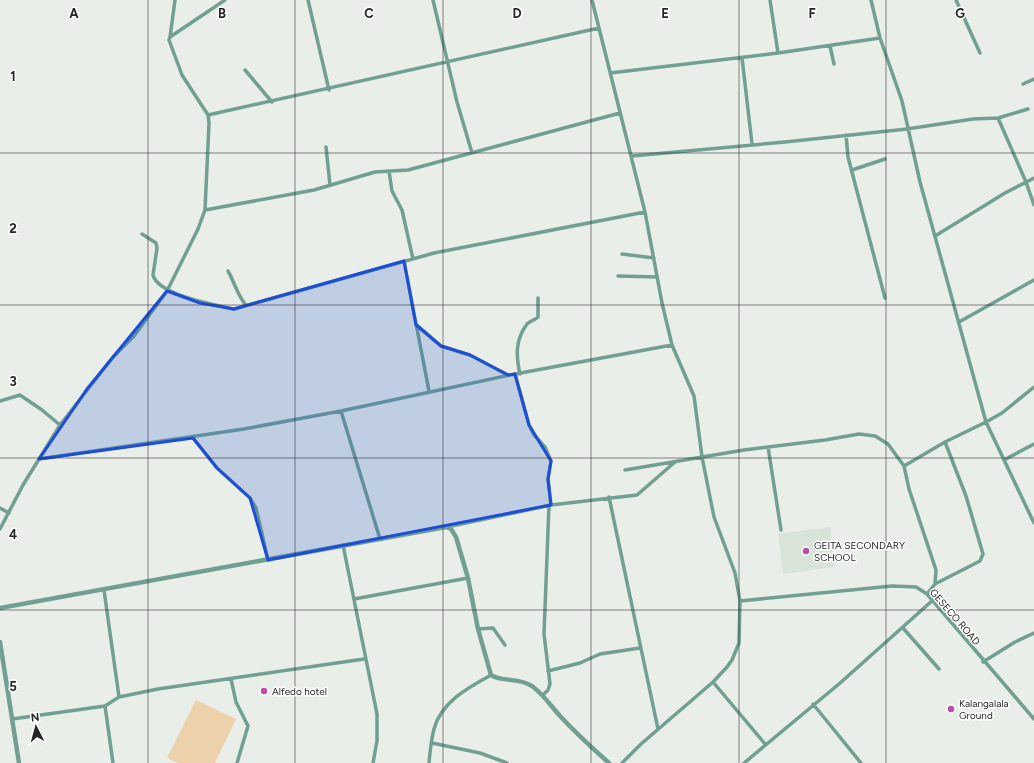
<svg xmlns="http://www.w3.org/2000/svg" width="1034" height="763" font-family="Figtree,sans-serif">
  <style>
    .built { fill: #d9e4d8 }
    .green { fill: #edd1ab }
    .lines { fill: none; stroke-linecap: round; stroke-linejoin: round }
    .minor { stroke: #71a093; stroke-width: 3.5 }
    .tertiary { stroke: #71a093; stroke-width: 4.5 }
    .marked { fill: #1d4ed8; fill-opacity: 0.2; stroke: #1d4ed8; stroke-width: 3; stroke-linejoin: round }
    .grid { fill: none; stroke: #252725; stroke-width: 1; stroke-opacity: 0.55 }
    .poi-dot { fill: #bc4daa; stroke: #fff; stroke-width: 1.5 }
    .labels { text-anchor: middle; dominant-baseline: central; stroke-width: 3; stroke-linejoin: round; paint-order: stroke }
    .poi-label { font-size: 10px; fill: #252725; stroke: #fff; text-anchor: start }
    .street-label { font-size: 10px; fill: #252725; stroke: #fff }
    .grid-label { font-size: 13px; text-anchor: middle; font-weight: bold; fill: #252725; stroke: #fff; stroke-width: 3; stroke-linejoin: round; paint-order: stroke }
  </style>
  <rect width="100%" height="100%" fill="#e9eee8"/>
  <path class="built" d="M830 527 835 567 783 574 778 534Z"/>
  <path class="green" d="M196 700 236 719 215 763H178L167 758Z"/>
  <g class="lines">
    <path class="minor" d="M308 0 329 90
      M433 0 457 102 472 153
      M592 0 645 212 662 303 672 345 694 396 702 457 714 517 735 573 740 601 739 643 732 660 727 667 713 682 641 744 622 763
      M770 0 778 53
      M871 0 880 38 902 101 920 182 986 422 1034 523
      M956 0 980 53
      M170 37 175 0
      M830 46 834 64
      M742 58 752 144
      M245 70 272 102
      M610 73 778 53 880 38
      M1023 84 1034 79
      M208 115 599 28
      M998 118 1026 182 1034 205
      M846 135 848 157 885 298
      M326 147 330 185
      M632 156 785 142 907 129 973 119 998 118 1028 109
      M852 170 885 159
      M389 171 392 191 402 210 413 259
      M205 210 314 190 375 172 408 170 620 113
      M142 234 156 243 157 248 153 275C158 295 215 305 234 309L434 253 645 212
      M935 236 1005 193 1034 178
      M622 254 654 258
      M404 261 429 391
      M228 271C234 281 238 297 246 305
      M618 276 657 277
      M959 322 1034 280
      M417 325 441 346 470 355 508 375
      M515 374 529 425 534 435 545 447 551 461 548 479 551 505
      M520 374C516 356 515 340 527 324 530 321 535 320 538 317V298
      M0 401 20 395 42 410 60 425
      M341 411 380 539
      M193 438 217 468 250 498 256 508 268 560
      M768 447 781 530
      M39 459 244 429 341 411 515 374 672 345
      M1004 460 1034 444
      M904 466 945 442 986 422 1002 413 1034 387
      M625 470 744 450 825 440 859 434 875 436 888 444 904 466 909 489 936 570 935 584 927 594
      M609 497 658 729
      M0 508 9 513
      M447 527 551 505 637 495 675 462
      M0 529 23 485 60 425 113 357 134 336 167 291 198 229 205 210 209 123 208 115 182 75 169 40 170 37 225 0
      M343 545 377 714V741L373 763
      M935 584 980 561 983 554 966 496 945 442
      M104 590 119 697
      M354 599 468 578
      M740 601 892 586 916 587 927 594 1034 719
      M903 628 939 669
      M478 629 493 628 505 645
      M983 662 1015 642 1034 633
      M548 671 580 663 600 654 640 648
      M231 679 236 702 248 726 237 763
      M713 682 765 744
      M543 695 548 690 550 684 544 634 549 505
      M813 704 861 763
      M105 706 113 763
      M12 719 105 706 119 697 158 689 364 659
      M432 743 480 753 507 763
      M429 763C430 752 431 740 434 729 441 702 469 687 491 675
      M744 763 839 684 933 600"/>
    <path class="tertiary" d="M0 608 446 527 451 529 456 537 468 578 478 629 491 675C500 682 518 677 532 686 543 694 551 706 560 716 575 732 592 748 609 763
      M0 642 19 763"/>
  </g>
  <path class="marked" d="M404 261 416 325 441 346 470 355 508 375 515 374 529 425 551 461 548 479 551 505 268 560 250 498 217 468 193 438 39 459 87 389 167 291 200 303 234 309Z"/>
  <path class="grid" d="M148 0V763M295 0V763M443 0V763M591 0V763M739 0V763M886 0V763M0 153H1034M0 305H1034M0 458H1034M0 610H1034"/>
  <g class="poi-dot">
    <circle cx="806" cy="551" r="4"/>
    <circle cx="264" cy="691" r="4"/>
    <circle cx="951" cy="709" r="4"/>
  </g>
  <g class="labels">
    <g class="poi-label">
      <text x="814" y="545">GEITA SECONDARY<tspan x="814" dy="12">SCHOOL</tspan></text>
      <text x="272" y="691">Alfedo hotel</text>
      <text x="959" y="703">Kalangalala<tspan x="959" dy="12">Ground</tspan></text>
    </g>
    <g class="street-label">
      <text transform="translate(955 617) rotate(49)">GESECO ROAD</text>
    </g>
  </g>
  <g class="grid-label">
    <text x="74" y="18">A</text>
    <text x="222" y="18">B</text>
    <text x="369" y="18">C</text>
    <text x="517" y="18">D</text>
    <text x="665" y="18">E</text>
    <text x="812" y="18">F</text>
    <text x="960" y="18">G</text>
    <text x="13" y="81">1</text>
    <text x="13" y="233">2</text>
    <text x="13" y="386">3</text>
    <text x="13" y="539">4</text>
    <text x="13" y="691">5</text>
  </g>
  <g transform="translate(36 727) rotate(354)" stroke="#ffffff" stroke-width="3" paint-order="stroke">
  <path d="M0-3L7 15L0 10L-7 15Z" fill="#252725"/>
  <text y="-6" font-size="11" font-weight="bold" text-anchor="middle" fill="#252725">N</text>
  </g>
</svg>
